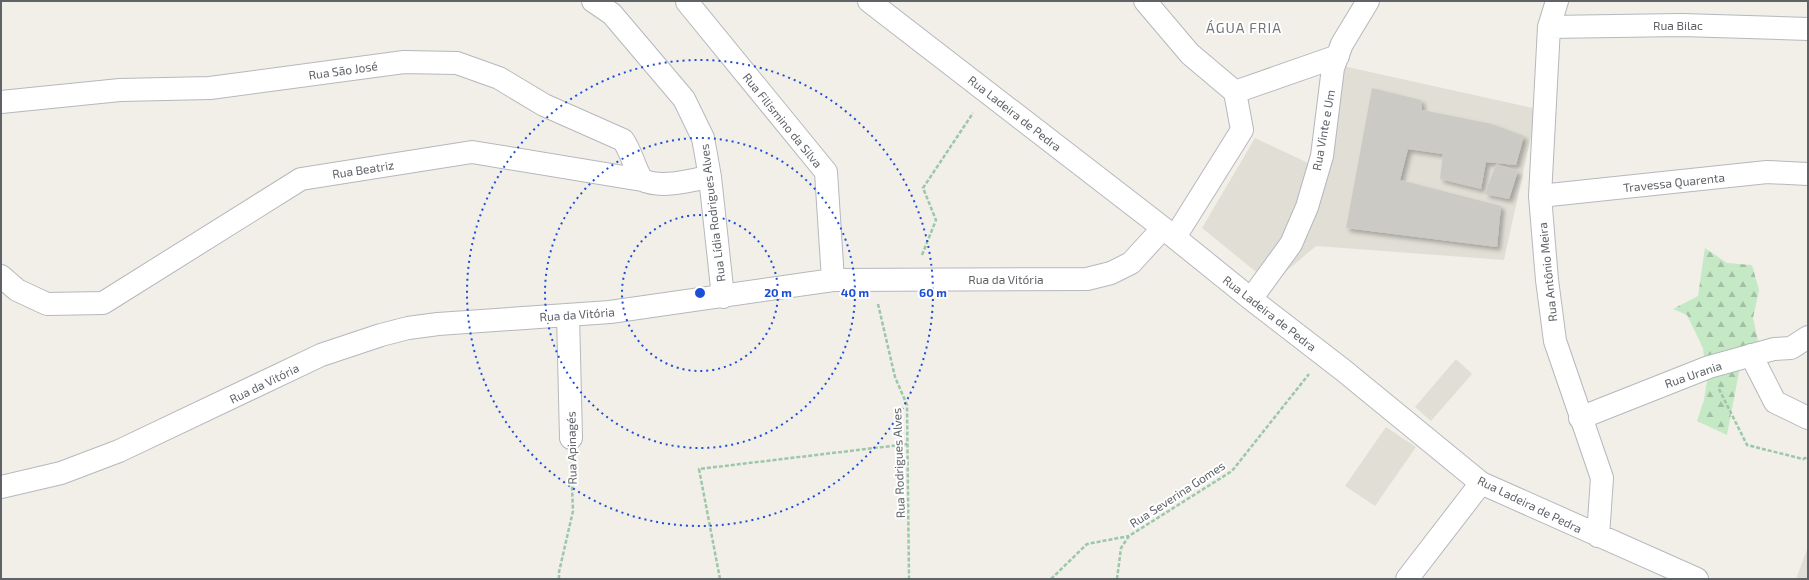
<svg xmlns="http://www.w3.org/2000/svg" width="1809" height="580" font-family="'Exo 2',sans-serif">
  <style>
    .education { fill: #e1ded6 }
    .forest { fill: url(#forest-firs) }
    .building { fill: #cccac5; filter: url(#shadow) }
    .lines { fill: none; stroke-linecap: round; stroke-linejoin: round }
    .minor-casing { stroke: #b5b8bc; stroke-width: 24 }
    .path { stroke: #9cc7a9; stroke-width: 2.5; stroke-dasharray: 4 2; stroke-linecap: butt }
    .minor { stroke: #fff; stroke-width: 22 }
    .ring { fill: none; stroke: #1d4ed8; stroke-width: 2; stroke-dasharray: 2 4 }
    .labels { text-anchor: middle; dominant-baseline: central; stroke-width: 4; stroke-linejoin: round; paint-order: stroke }
    .street-label { font-size: 12px; fill: #5f6368; stroke: #fff }
    .quarter-label { font-size: 14px; letter-spacing: 1px; fill: #70757a; stroke: #fff }
    .centre { fill: #1d4ed8; stroke: #fff; stroke-width: 2 }
    .ring-label { font-size: 12px; text-anchor: middle; font-weight: bold; fill: #1d4ed8; stroke: #fff; stroke-width: 4; stroke-linejoin: round; paint-order: stroke }
  </style>
  <defs>
    <pattern id="forest-firs" width="22" height="20" patternUnits="userSpaceOnUse"><rect width="22" height="20" fill="#c5e8c5"/><path d="M5 1l3.5 6h-7zM16 11l3.5 6h-7z" fill="#a3c0a4"/></pattern>
    <filter id="shadow"><feDropShadow dx="3.5" dy="3.5" stdDeviation="2" flood-color="#0004"/></filter>
  </defs>
  <rect width="100%" height="100%" fill="#f1efe8"/>
  <path class="education" d="M1343 66 1537 109 1504 260 1316 246 1271 284 1202 228 1255 138 1323 170Z
    M1456 359 1472 374 1431 421 1415 407Z
    M1386 427 1416 447 1375 506 1345 486Z
    M1808 547V579H1796Z"/>
  <path class="forest" d="M1705 248 1727 263 1752 265 1759 290 1753 318 1758 341 1744 346 1727 435 1697 421 1704 400 1707 381 1703 348 1687 315 1673 309 1698 296Z"/>
  <path class="building" d="M1372 88 1421 100 1422 110 1492 124 1524 136 1516 165 1486 162 1481 189 1440 179 1443 154 1408 149 1400 180 1501 206 1497 247 1346 228Z
    M1496 164 1518 171 1509 199 1485 194Z"/>
  <g class="lines">
    <defs>
      <path id="minor" d="M593 1 612 14 684 99 703 138 710 177 723 297
        M869 1 1163 228 1251 299 1343 370 1481 483 1697 579
        M1145 1 1190 54 1235 92
        M1557 1 1549 27 1540 196 1547 280 1555 341 1602 478 1598 536
        M687 2 826 172 833 280
        M1549 27 1682 25 1808 29
        M1 102 120 90 210 88 404 62 457 63 499 78 544 105 623 140C632 153 634 167 642 180
        M1540 196 1767 172 1808 174
        M1175 237 1242 130 1235 92 1338 56
        M1 276 17 290 47 304 103 303 301 179 472 152 642 180C663 189 689 180 710 177
        M1251 299 1291 244 1307 207 1322 156 1333 68 1342 44 1368 1
        M568 315 571 438
        M1751 355 1775 402 1808 418
        M1580 418 1709 367 1774 349 1791 348 1808 337
        M1 487 61 473 119 451 321 355 381 335 408 328 438 324 610 312 833 280 1087 279 1111 273 1131 263 1163 228
        M1407 579 1481 483"/>
    </defs>
    <use href="#minor" class="minor-casing"/>
    <path class="path" d="M922 255 936 220 923 188 973 113
      M878 304 895 377 907 405 909 579
      M1719 389 1747 445 1803 459 1808 457
      M559 579V572L573 511 571 461
      M720 579 699 469 908 444
      M1051 579 1087 544 1129 536
      M1117 579 1121 548 1129 536 1232 471 1309 374"/>
    <use href="#minor" class="minor"/>
  </g>
  <g class="ring">
    <circle cx="700" cy="293" r="78"/>
    <circle cx="700" cy="293" r="155"/>
    <circle cx="700" cy="293" r="233"/>
  </g>
  <g class="labels">
    <g class="street-label">
      <text x="1678" y="25">Rua Bilac</text>
      <text transform="translate(343 70) rotate(-8)">Rua São José</text>
      <text transform="translate(1015 113) rotate(38)">Rua Ladeira de Pedra</text>
      <text transform="translate(783 120) rotate(51)">Rua Filismino da Silva</text>
      <text transform="translate(1323 130) rotate(-80)">Rua Vinte e Um</text>
      <text transform="translate(363 169) rotate(-9)">Rua Beatriz</text>
      <text transform="translate(1674 182) rotate(-6)">Travessa Quarenta</text>
      <text transform="translate(712 213) rotate(-97)">Rua Lídia Rodrigues Alves</text>
      <text transform="translate(1547 272) rotate(-96)">Rua Antônio Meira</text>
      <text x="1006" y="279">Rua da Vitória</text>
      <text transform="translate(1270 313) rotate(38)">Rua Ladeira de Pedra</text>
      <text transform="translate(577 314) rotate(-4)">Rua da Vitória</text>
      <text transform="translate(1693 374) rotate(-19)">Rua Urania</text>
      <text transform="translate(264 383) rotate(-26)">Rua da Vitória</text>
      <text transform="translate(571 448) rotate(-91)">Rua Apinagés</text>
      <text transform="translate(898 463) rotate(-92)">Rua Rodrigues Alves</text>
      <text transform="translate(1177 494) rotate(-33)">Rua Severina Gomes</text>
      <text transform="translate(1530 504) rotate(26)">Rua Ladeira de Pedra</text>
    </g>
    <g class="quarter-label">
      <text x="1244" y="27">ÁGUA FRIA</text>
    </g>
  </g>
  <circle cx="700" cy="293" r="6" class="centre"/>
  <g class="ring-label">
    <text x="778" y="297">20 m</text>
    <text x="855" y="297">40 m</text>
    <text x="933" y="297">60 m</text>
  </g>
  <rect width="1809" height="580" fill="none" stroke="#5f6368" stroke-width="4"/>
</svg>
